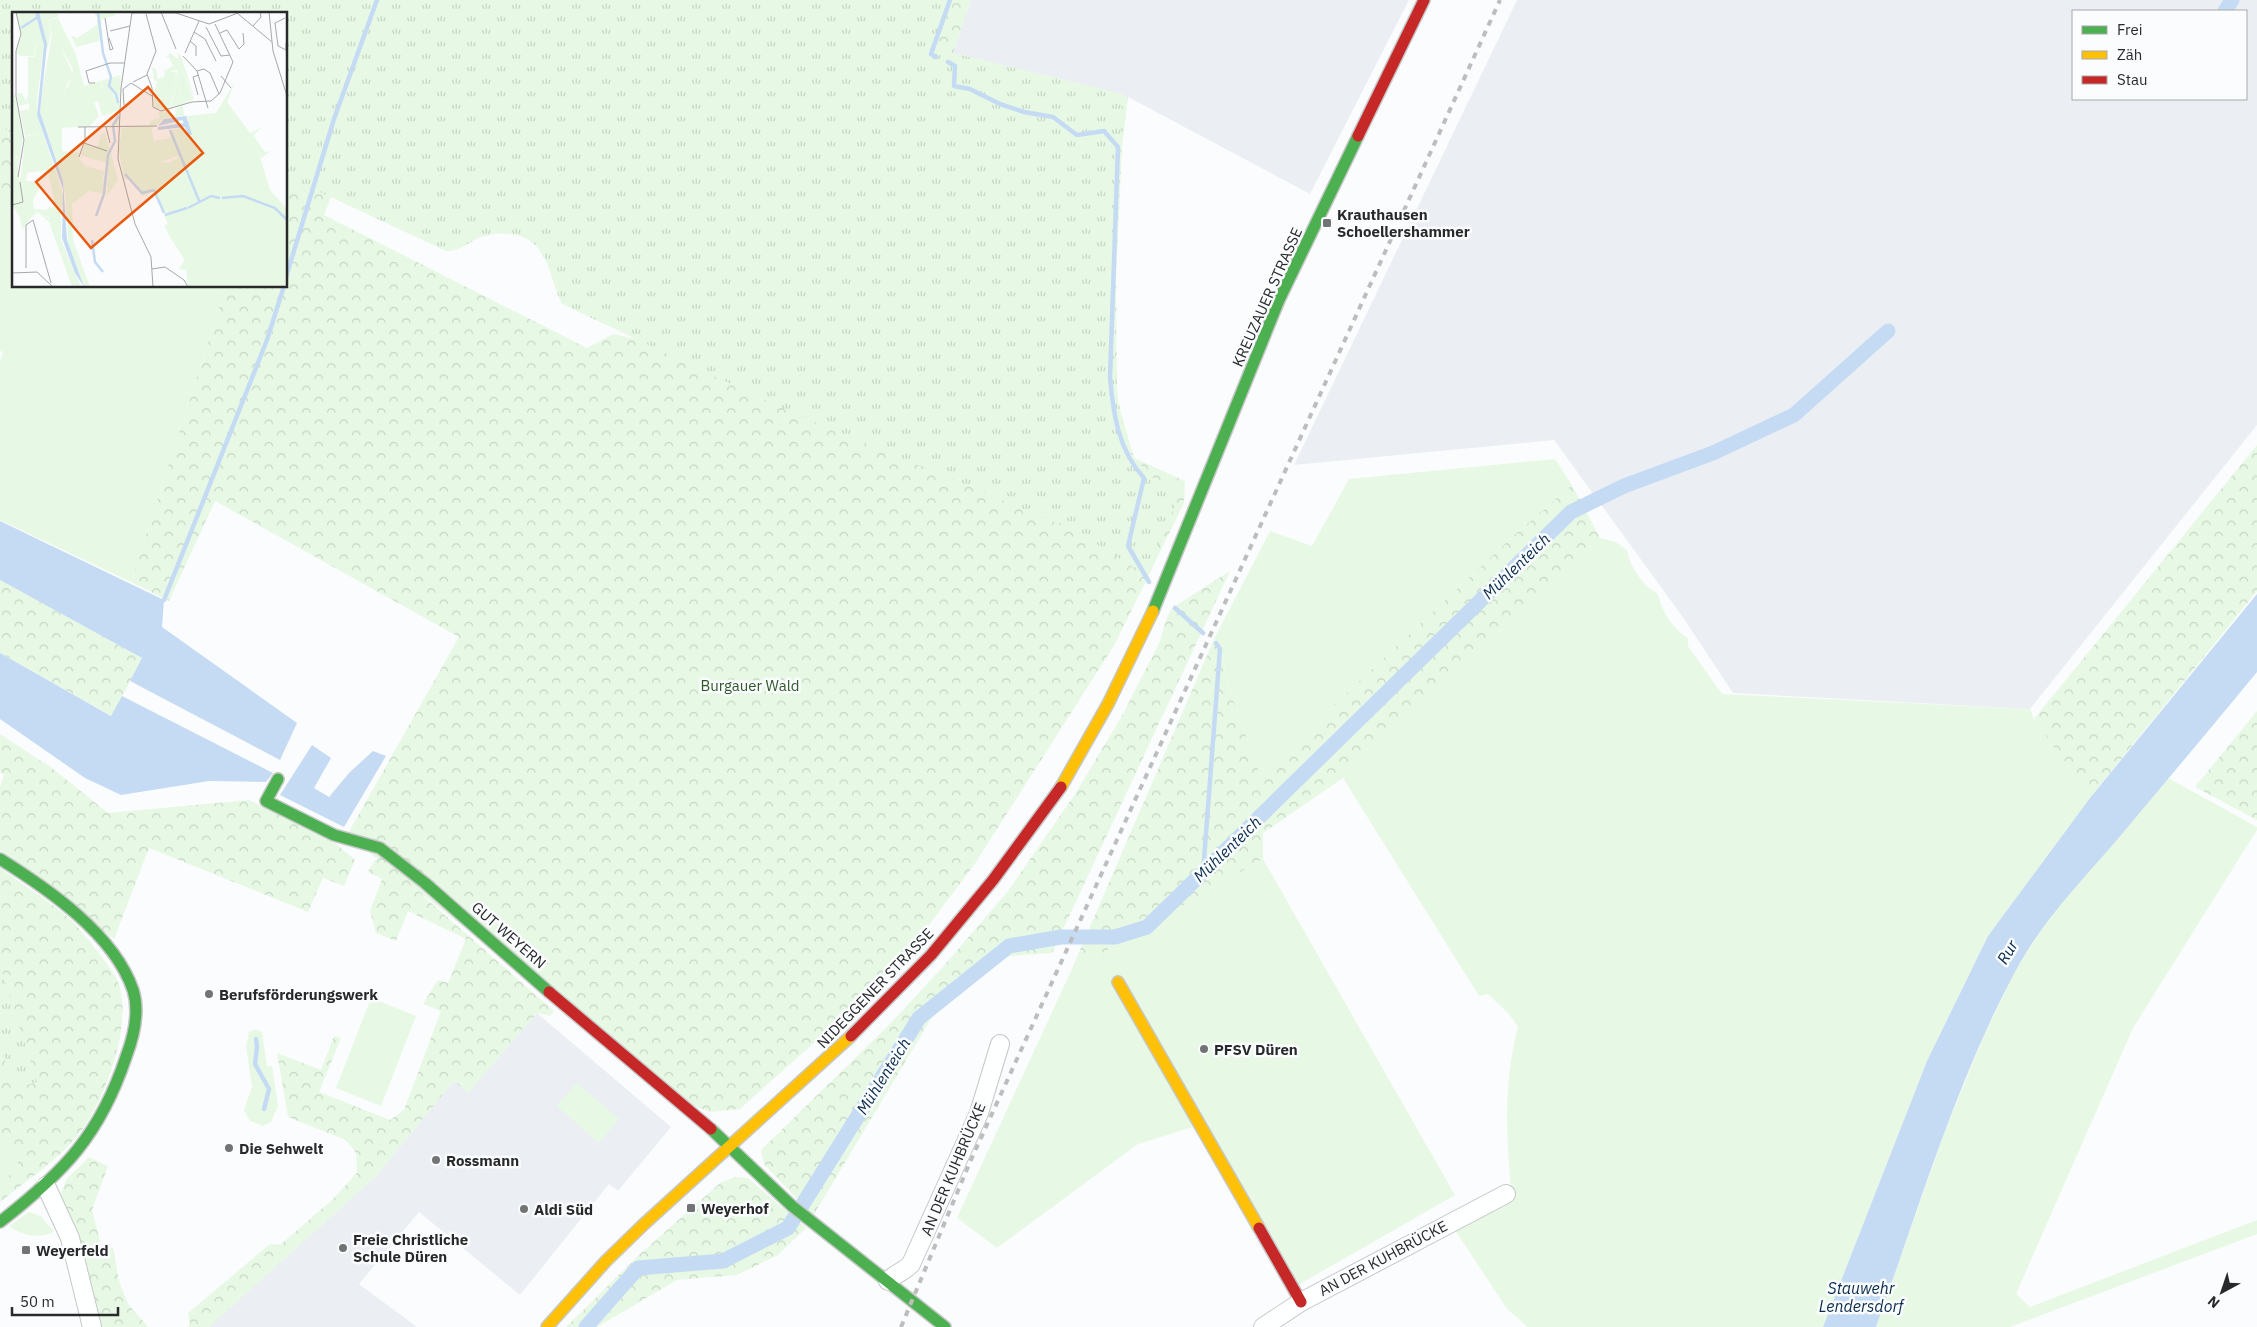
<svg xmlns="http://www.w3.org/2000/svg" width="2257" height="1327" font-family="'IBM Plex Sans',sans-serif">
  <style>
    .built { fill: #ebeff4; fill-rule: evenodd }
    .green { fill: #e7f9e5 }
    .forest { fill: url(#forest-crowns) }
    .park { fill: url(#park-tufts) }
    .water { fill: #c5dbf4 }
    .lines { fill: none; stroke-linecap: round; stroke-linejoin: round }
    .stream { stroke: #c5dbf4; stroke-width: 4.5 }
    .canal { stroke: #c5dbf4; stroke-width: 15 }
    .street-casing { stroke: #c6c7c8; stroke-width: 20 }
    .fast-casing { stroke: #c6c7c8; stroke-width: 14 }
    .slow-casing { stroke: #c6c7c8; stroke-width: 14 }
    .jam-casing { stroke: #c6c7c8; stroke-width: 14 }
    .street { stroke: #feffff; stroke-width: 18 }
    .fast { stroke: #4caf50; stroke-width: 11 }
    .slow { stroke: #ffc107; stroke-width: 11 }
    .jam { stroke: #c62828; stroke-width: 11 }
    .rail { stroke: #bdbdbe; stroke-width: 4; stroke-dasharray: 6 6; stroke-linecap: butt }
    .poi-dot { fill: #727374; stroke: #fafcfe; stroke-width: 2 }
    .labels { text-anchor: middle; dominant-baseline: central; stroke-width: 5; stroke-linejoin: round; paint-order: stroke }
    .poi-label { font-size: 15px; font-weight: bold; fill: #28292a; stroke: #fafcfe; text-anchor: start }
    .street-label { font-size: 15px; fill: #28292a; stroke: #fafcfe }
    .park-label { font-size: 15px; fill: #2e5929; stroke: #fafcfe }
    .water-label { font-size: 16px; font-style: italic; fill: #092b4c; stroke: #fafcfe }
    .inset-river { fill: none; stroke: #c5dbf4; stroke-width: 2.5 }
    .inset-road { fill: none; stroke: #a7a8a9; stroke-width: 1 }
    .view { fill: #e8590c; fill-opacity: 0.15; stroke: #e8590c; stroke-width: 2.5 }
    .inset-edge { fill: none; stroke: #28292a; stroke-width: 2.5 }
  </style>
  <defs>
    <pattern id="forest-crowns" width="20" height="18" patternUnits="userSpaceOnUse" patternTransform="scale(1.25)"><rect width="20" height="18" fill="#e7f9e5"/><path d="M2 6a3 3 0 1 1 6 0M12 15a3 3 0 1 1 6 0" fill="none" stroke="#c6d5c5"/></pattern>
    <pattern id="park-tufts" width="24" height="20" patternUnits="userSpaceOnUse" patternTransform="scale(1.25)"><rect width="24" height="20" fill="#e7f9e5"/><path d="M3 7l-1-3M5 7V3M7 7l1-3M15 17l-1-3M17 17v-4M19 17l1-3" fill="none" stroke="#c6d5c5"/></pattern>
  </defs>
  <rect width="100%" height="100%" fill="#fbfcfd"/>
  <path class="built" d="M971 0H1409L1310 194 1128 97 953 53Z
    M1517 0H2257V425L2030 709 1733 693 1682 616 1554 440 1294 465ZM2073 11H2246V99H2073Z
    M537 1013 671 1127 618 1191 609 1184 520 1295 419 1212 359 1284 417 1327H209L376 1176 454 1081 468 1092Z"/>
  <path class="green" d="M14 182V286H226L131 582 0 520V361L3 352 0 351V204Z
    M1555 459 1572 485 1511 538 1260 775 1225 677 1224 659 1214 639 1270 531 1312 546 1349 479Z
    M1600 538 1616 542 1627 550C1630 567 1643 586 1658 594 1661 611 1674 630 1688 638V646L1722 694 2030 709 2034 719 2090 798 1988 936 1927 1061 1823 1327H1528L1507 1309 1455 1230 1512 1198C1506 1141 1503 1083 1518 1027L1509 1014 1488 994 1479 996 1343 778Z
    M2168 778 2257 827V830L2133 1028 2016 1294 2030 1307 2257 1220V1234L2010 1327H1876L1945 1131 1983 1038 2015 971 2052 913Z
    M1263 859 1455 1195 1293 1288 1193 1127 1138 1144 997 1248 957 1218 1071 971Z
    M371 998 416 1016 381 1106 336 1088Z
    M255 1029 262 1032 267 1066H272L278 1106 271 1122 263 1126 250 1121 244 1110 252 1087 246 1046 249 1032Z
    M0 1054 37 1162 0 1184Z
    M577 1083 619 1119 599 1143 557 1106Z
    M29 1212 41 1216 54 1232C37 1239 23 1236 9 1226Z"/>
  <path class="forest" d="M0 0 14 14V182L0 204Z
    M409 0 324 215 587 348 613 334 642 340 908 0H971L953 53 1128 97 1122 148 1116 278 1117 399 1134 458 1185 481 1184 503 1115 644 974 865 917 941 863 999 740 1109 710 1112 687 1103 347 835 459 637 215 501 169 601 131 582 226 286H286V15Z
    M2257 445V591L2090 798 2034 719Z
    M1572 485 1600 538 1343 778 1263 833V859L1071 971 1214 639 1224 659 1225 677 1260 775 1511 538Z
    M1230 571 1052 953 1009 956 935 1012 813 1216 764 1164 761 1150 887 1027 942 968 1008 891 1075 794 1123 714 1160 641 1166 620 1172 608Z
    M0 580 142 658 112 716 0 653Z
    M2257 711V820L2195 787Z
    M0 734 52 768 108 813 249 800 336 844 355 860 344 886 323 878 308 912 149 848 114 939 0 850V786L4 775 0 772Z
    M375 860H382L554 1011 550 1016 537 1013 468 1093 454 1081 376 1176 209 1327H188L190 1323 188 1313 270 1244 280 1245 332 1200 357 1173 356 1153 346 1140 288 1117 277 1053 321 1070 334 1036 341 1038 319 1092 390 1120 404 1110 441 1011 423 1004 438 980 448 983 466 939 408 911 396 941 376 933 370 911 382 879 368 872Z
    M0 868C23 885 50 901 71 920 82 931 107 962 115 976 138 1015 104 1104 78 1135 57 1161 26 1181 0 1202V1181L21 1168 0 1132Z
    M89 1157 108 1166 92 1210 102 1249 113 1247 119 1281 128 1304 148 1327H99L60 1197 66 1180Z
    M735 1177 748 1178 806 1228 778 1255 737 1275 677 1280 597 1327H566L639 1255 720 1183Z"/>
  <path class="park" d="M0 0H949L932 48 1122 94 1119 202 1115 250V359L1118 399 1128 450 1151 477 1181 489 1149 572 1144 574 1065 524 1057 523 788 411 562 304C548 276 549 239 511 234 502 233 494 233 485 236 469 240 464 251 446 251L309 187 286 188V153L289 144 286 143V14H14V135L0 126Z
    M0 965 37 1082 14 1089 0 1045Z"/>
  <path class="water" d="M0 521 164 600 162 627 297 723 280 760 130 681 142 658 0 580Z
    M2257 594V672C2210 729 2163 785 2116 841 2079 884 2042 921 2015 972 1955 1084 1919 1208 1876 1327H1823L1927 1061 1988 936 2090 798Z
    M0 653 111 716 122 696 273 773 266 782 209 781 121 795 85 778 0 719Z
    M312 745 331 758 314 788 329 797 349 773 373 751 386 756 344 827 280 795Z"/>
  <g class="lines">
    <path class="stream" d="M936 57 931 54 950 0
      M948 62 955 66 954 86 970 89 1000 104 1024 112 1053 117 1077 135 1104 131 1118 147 1110 377C1113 413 1118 450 1144 478L1128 546 1149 582
      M286 277 334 119 377 0
      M164 600 267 340 284 286
      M1175 608 1203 633
      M1203 873 1220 649 1216 643
      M256 1039 257 1047 255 1064 269 1089 264 1109"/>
    <path class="canal" d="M2225 11 2232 0
      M586 1327 638 1268 723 1261 788 1228 919 1018 1009 946 1061 937H1115L1147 927 1571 512 1624 486 1713 453 1794 415 1888 331"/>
    <defs>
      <path id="street" d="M46 1186 70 1238 92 1327
        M888 1281C897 1272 904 1272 911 1264L979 1113 1000 1044
        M1263 1327 1301 1302 1506 1194"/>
      <path id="fast" d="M1153 611 1279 300 1358 136
        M278 779 266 801 334 835 380 848 425 883 549 992
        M0 859C48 889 114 934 133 990 140 1012 134 1036 126 1057 100 1135 64 1172 0 1222
        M711 1129 792 1206 945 1327"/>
      <path id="slow" d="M1061 787 1108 704 1153 611
        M1118 982 1259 1228
        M547 1327 606 1261 643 1225 851 1036"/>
      <path id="jam" d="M1358 136 1424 0
        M549 992 711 1129
        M851 1036 931 955 993 880 1061 787
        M1259 1228 1301 1302"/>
    </defs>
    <use href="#street" class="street-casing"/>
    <use href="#fast" class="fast-casing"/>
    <use href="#slow" class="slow-casing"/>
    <use href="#jam" class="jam-casing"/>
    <use href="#street" class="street"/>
    <use href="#fast" class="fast"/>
    <use href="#slow" class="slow"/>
    <use href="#jam" class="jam"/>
    <path class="rail" d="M901 1327 970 1162 1500 0"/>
  </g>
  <g class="poi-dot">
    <rect x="1322" y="218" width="10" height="10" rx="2.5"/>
    <circle cx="209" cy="994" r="5"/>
    <circle cx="1204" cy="1049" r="5"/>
    <circle cx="229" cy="1148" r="5"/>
    <circle cx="436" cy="1160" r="5"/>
    <rect x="686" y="1203" width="10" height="10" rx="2.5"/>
    <circle cx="524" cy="1209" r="5"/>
    <circle cx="343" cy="1248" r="5"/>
    <rect x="21" y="1245" width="10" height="10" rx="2.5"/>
  </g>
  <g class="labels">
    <g class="poi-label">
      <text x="1337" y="214">Krauthausen<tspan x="1337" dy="17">Schoellershammer</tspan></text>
      <text x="219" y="994">Berufsförderungswerk</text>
      <text x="1214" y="1049">PFSV Düren</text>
      <text x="239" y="1148">Die Sehwelt</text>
      <text x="446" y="1160">Rossmann</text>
      <text x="701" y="1208">Weyerhof</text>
      <text x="534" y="1209">Aldi Süd</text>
      <text x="353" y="1239">Freie Christliche<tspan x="353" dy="17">Schule Düren</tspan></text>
      <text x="36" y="1250">Weyerfeld</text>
    </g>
    <g class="street-label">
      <text transform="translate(1267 297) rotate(-66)">KREUZAUER STRASSE</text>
      <text transform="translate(509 935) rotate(41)">GUT WEYERN</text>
      <text transform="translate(875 988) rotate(-46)">NIDEGGENER STRASSE</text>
      <text transform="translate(953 1169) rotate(-67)">AN DER KUHBRÜCKE</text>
      <text transform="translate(1383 1258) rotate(-28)">AN DER KUHBRÜCKE</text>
    </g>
    <g class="park-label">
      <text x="750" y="685">Burgauer Wald</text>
    </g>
    <g class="water-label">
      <text transform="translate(1516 566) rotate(-44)">Mühlenteich</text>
      <text transform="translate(1227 849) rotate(-44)">Mühlenteich</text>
      <text transform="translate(2007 952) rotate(-60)">Rur</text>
      <text transform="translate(883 1076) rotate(-58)">Mühlenteich</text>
      <text x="1861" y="1288">Stauwehr<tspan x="1861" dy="18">Lendersdorf</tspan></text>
    </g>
  </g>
  <g transform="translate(12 12)">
    <rect width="275" height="275" fill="#fbfcfd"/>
    <path d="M4 0H17L24 26 22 44H9L4 41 9 25ZM27 0H44L47 5 36 8 39 22 35 38ZM54 31 60 34 64 43 72 74 84 70 91 76 89 70 97 67 106 99 90 104 86 89 82 90 87 104 78 114 50 116V139L68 141 66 145 73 154 92 159 89 181 77 179 61 191 54 189 51 169 28 100 29 87 44 81 49 80 54 92H56L52 79 57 73 61 57 48 34ZM140 55 144 57 146 67 153 64 152 57 156 59 155 66 159 59 165 61 156 94 141 85 145 69H142ZM169 56 182 87 159 94 164 74 170 89 165 70ZM5 81H10L14 89 16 84 25 87V103L51 182V193L44 195 36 161 21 188 22 197 38 198V206L24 199 10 218 8 205 0 193 9 164 13 125 28 121 13 124 8 99 17 97V91L7 94ZM37 158 27 176 21 169H14L15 161ZM0 83H3L11 125 6 156 5 144H0ZM173 115 176 124H182L184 140 171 143 161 118ZM90 121H93L98 138 93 151 69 143 73 131 85 135ZM96 155 104 160 106 168 95 184Z" fill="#e7f9e5" fill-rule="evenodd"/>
    <path d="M17 0H23L32 33 25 87 16 84V45H22L24 33ZM81 0H102L103 3 89 8 91 28 64 35 59 23 65 26 85 13V5ZM46 6 60 34 54 31 48 34 61 62 52 79 57 92 54 93 49 80 29 87 40 22 36 9ZM158 41 166 47V41L169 44 182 84 169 56 165 70 170 89 164 75 158 94 182 88 156 98 143 96 141 80 144 76 142 84 157 90 166 58 159 59 157 65 155 66V57L161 54 157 45 153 46ZM109 63 106 113 100 114 106 100 102 82 96 76 97 67 89 70 90 77 84 71 77 72ZM223 70 215 90 238 121 251 115 241 123 253 140 259 139 249 146 246 138 258 178 275 197V275H177L174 258 167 257 173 248 152 214 156 212 142 179 131 184 119 168 112 167 107 139 110 116 139 114 142 129 159 126 158 119 161 118 171 143 184 140 174 104 204 101ZM166 144 179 182 145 151ZM171 93 172 104 152 106 146 112 138 114V109L148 106 146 100 157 99 159 103H164L163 97ZM98 138 104 160 96 156 93 183 89 181ZM2 143 5 146 9 185 0 191ZM54 189 60 191 61 228 78 275H72L56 232ZM49 194V228L69 275H60L37 210 26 200 15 210 26 198 37 207 38 198 35 196Z" fill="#e7f9e5" fill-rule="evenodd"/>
    <path d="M198 130 215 137 225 134 230 172 255 185 259 192 275 198V209L257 198 235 205 237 246 247 275H176L174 250 156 222 166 217 165 214 157 201 152 202 143 178 132 184 119 168 112 166 111 161 151 150 156 151 170 144 171 146 182 141V136Z" fill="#e7f9e5"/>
    <path d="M23 0H27L35 32 28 100 51 169 55 228 72 275 63 261 50 226 51 177 25 103 32 33ZM174 104 180 122 177 124 173 115 146 118V115L172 111 170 108 146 114 152 107Z" fill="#c5dbf4"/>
    <path class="inset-river" d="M86 0 91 41 99 65 97 74 104 82 106 91M9 16 26 5M158 118 188 191M113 162 130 181 142 178M142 178 152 201M210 186 231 184 263 196 275 208M176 196 199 184 208 186M153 203 175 196M84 204 92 182 96 143 103 129 101 113 107 104M80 228 83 250 91 260"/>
    <path class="inset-road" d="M4 0 9 22 4 39V84L12 128 6 165M120 0 109 76 106 147 123 212 139 245 141 275M149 0 164 37M257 0 261 39 275 84M120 1H164L197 12 226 1M225 1 260 30M134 2 144 39 135 62 140 76 141 95 149 99 180 90 199 89 208 81 221 50 203 12M93 6 98 38 101 37 97 26M273 6 263 11 266 34 274 38V31M241 14 249 5 248 0M194 15 209 44 218 43M98 19 118 14M182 20 193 27 204 49M208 21 215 18 227 37 232 32 231 21M178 29 184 34V44M173 41 187 9M171 44 185 59 196 96M185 59 192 57 198 61 207 82M209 64 219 76M121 70 135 63M83 71H77L74 59 98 51H112M186 83 181 65 187 63M112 93 111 77 119 71 140 84M66 115 145 114M94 115 98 131M72 131 95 139M67 145 73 128V115M0 193 11 190 8 170M14 256V213L21 208 39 271M140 257 153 255 172 268 176 275M0 261 25 260 41 275"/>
    <path class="view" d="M136 75 191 141 79 236 24 170Z"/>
    <rect width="275" height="275" class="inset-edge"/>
  </g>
  <rect x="2072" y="10" width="175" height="90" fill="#fafcfe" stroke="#a6a8a9"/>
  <rect x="2082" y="26" width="25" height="8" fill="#4caf50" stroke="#a6a8a9"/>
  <text x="2117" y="35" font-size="15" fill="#28292a">Frei</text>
  <rect x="2082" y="51" width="25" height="8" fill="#ffc107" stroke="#a6a8a9"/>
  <text x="2117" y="60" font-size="15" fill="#28292a">Zäh</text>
  <rect x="2082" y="76" width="25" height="8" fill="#c62828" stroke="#a6a8a9"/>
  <text x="2117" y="85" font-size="15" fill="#28292a">Stau</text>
  <g transform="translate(2222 1292) rotate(220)" stroke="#fafcfe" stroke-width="4" paint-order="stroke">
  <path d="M0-4L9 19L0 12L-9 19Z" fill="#28292a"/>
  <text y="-8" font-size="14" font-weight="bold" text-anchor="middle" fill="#28292a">N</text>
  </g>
  <path d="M12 1307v8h106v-8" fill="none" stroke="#28292a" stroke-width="2.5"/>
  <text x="20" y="1307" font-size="15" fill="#28292a" stroke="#fafcfe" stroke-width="4" paint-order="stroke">50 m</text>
</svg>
